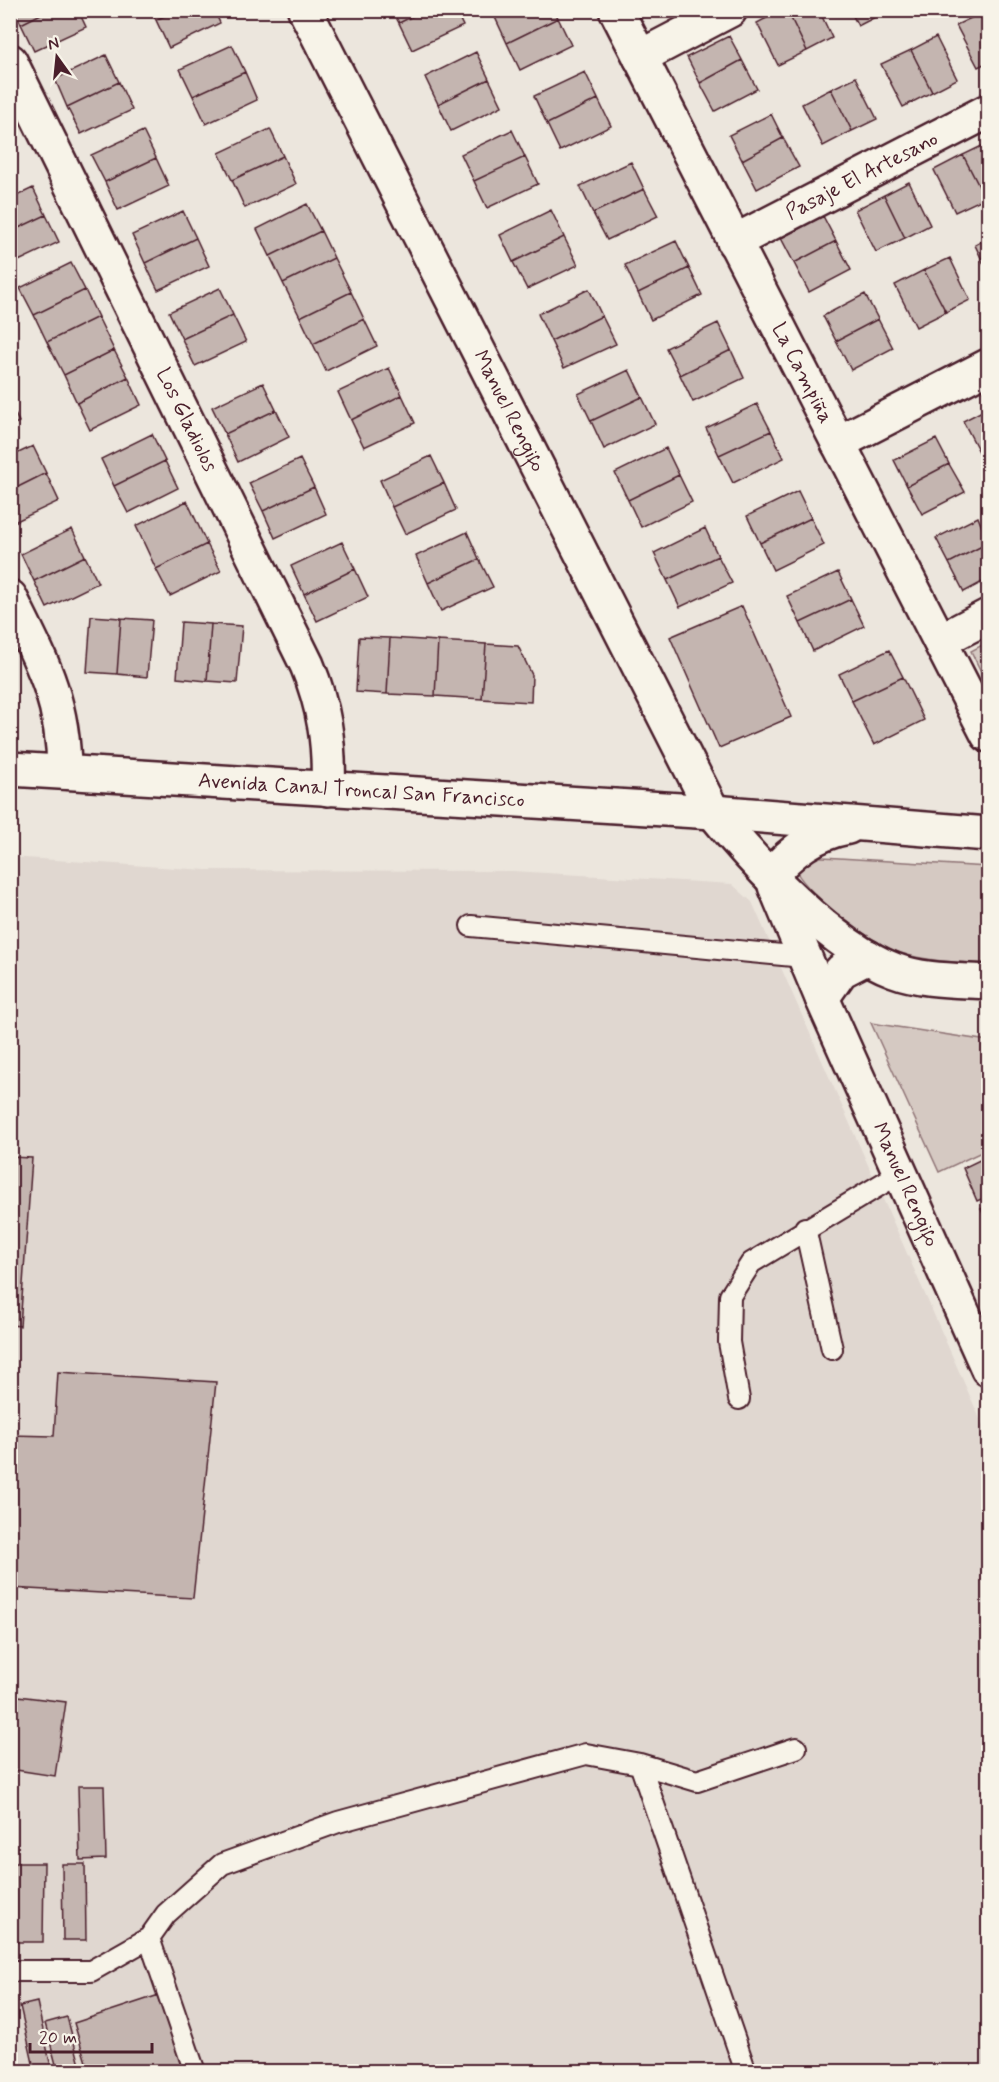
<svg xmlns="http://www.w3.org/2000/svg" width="999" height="2082" font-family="Mynerve,sans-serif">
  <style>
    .built { fill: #e0d7d0 }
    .green { fill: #d5c9c2; stroke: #907476; stroke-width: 1.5 }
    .building { fill: #c4b5b0; stroke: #4a1f2b; stroke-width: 1.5 }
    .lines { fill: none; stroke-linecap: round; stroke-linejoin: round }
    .lane-casing { stroke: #4a1f2b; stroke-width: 24 }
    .street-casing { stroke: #4a1f2b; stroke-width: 38 }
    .secondary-casing { stroke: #4a1f2b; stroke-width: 38 }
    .lane { stroke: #f7f3e8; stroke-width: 20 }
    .street { stroke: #f7f3e8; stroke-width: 33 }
    .secondary { stroke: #f7f3e8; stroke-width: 33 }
    .labels { text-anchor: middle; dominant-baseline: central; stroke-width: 6; stroke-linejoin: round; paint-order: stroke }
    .street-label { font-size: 21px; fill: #4a1f2b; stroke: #f7f3e8 }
  </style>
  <rect width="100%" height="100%" fill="#ece6dd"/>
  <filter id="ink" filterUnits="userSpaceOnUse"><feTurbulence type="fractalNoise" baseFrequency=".0167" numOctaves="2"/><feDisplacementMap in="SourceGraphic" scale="12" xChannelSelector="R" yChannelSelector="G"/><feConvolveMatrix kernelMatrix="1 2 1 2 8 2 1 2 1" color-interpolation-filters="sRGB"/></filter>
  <g filter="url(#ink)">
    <path class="built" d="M10 857 206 870 513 871 732 884 752 902 988 1437V2071H11Z"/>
    <path class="green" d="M988 642V686L971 651Z
      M806 856 988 867V964C960 962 928 962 901 953 873 945 810 896 796 871Z
      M871 1023 988 1041V1149L939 1172Z"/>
    <path class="building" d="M15 10H49L21 24Z
      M49 10H78L86 27 34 51 21 24Z
      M151 10H177L156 20Z
      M177 10H214L220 23 169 48 156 20Z
      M392 10H425L399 23Z
      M425 10H455L463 26 412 50 399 23Z
      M504 10H554L558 18 507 43 494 15Z
      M782 10H787L807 51 778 65 757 23Z
      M787 10H819L832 38 807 51Z
      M850 10H887V11L858 26Z
      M986 11 988 16V62L978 67 956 25Z
      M558 18 571 45 520 70 507 43Z
      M729 36 742 60 700 83 687 57Z
      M936 37 957 79 932 92 911 50Z
      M232 45 245 72 193 96 180 69Z
      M911 50 932 92 903 107 881 64Z
      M476 52 489 79 438 104 425 77Z
      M106 55 119 82 67 107 55 79Z
      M742 60 757 89 715 111 700 83Z
      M245 72 257 100 206 124 193 96Z
      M585 72 598 99 547 124 534 96Z
      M856 77 877 119 852 131 831 89Z
      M489 79 502 106 451 131 438 104Z
      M119 82 132 110 81 134 67 107Z
      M831 89 852 131 823 146 802 104Z
      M598 99 611 126 560 151 547 124Z
      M771 114 783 138 742 160 729 135Z
      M270 129 283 156 232 180 219 153Z
      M512 130 525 157 474 181 461 154Z
      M143 131 156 158 105 182 91 155Z
      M783 138 799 167 757 189 742 160Z
      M988 143V196L985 198 963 155Z
      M963 155 985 198 955 212 934 170Z
      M283 156 296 184 245 208 232 180Z
      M525 157 538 184 487 208 474 181Z
      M156 158 169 186 118 210 105 182Z
      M631 162 644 189 593 213 580 186Z
      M909 182 930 225 905 238 884 195Z
      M33 188 46 215 10 232V199Z
      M644 189 658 216 607 240 593 213Z
      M884 195 905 238 876 252 855 210Z
      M307 204 321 231 270 256 257 229Z
      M551 210 564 237 513 262 500 235Z
      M183 211 196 238 145 263 132 235Z
      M46 215 59 242 10 265V232Z
      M823 216 836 241 794 263 781 238Z
      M321 231 334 258 283 283 270 256Z
      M564 237 578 265 527 289 513 262Z
      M196 238 209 266 158 290 145 263Z
      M988 238V273L975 245Z
      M676 241 689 268 638 293 625 265Z
      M836 241 851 270 809 292 794 263Z
      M334 258 351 292 300 317 283 283Z
      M950 258 970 300 946 312 924 270Z
      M71 263 85 290 34 315 20 288Z
      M689 268 702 295 651 320 638 293Z
      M924 270 946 312 916 327 895 285Z
      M220 288 233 315 182 339 169 312Z
      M589 289 602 316 551 341 538 314Z
      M85 290 98 317 47 342 34 315Z
      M351 292 364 319 313 344 300 317Z
      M865 294 878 319 836 341 823 316Z
      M233 315 246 342 195 366 182 339Z
      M602 316 616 344 564 368 551 341Z
      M98 317 114 350 64 375 47 342Z
      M364 319 377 346 326 371 313 344Z
      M878 319 893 348 851 370 836 341Z
      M718 323 731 350 680 375 666 348Z
      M114 350 128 377 77 403 64 375Z
      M731 350 744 378 693 402 680 375Z
      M389 368 402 395 351 420 338 392Z
      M629 370 642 397 591 421 578 394Z
      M128 377 141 405 90 430 77 403Z
      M263 383 276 410 225 434 212 407Z
      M402 395 415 423 364 447 351 420Z
      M642 397 655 424 604 449 591 421Z
      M10 404 19 422 10 426Z
      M757 404 771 431 719 455 706 428Z
      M988 408V461L985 463 963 421Z
      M276 410 289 437 238 462 225 434Z
      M771 431 784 458 733 483 719 455Z
      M152 434 165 461 114 486 101 459Z
      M936 439 949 464 907 486 894 460Z
      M33 446 46 473 10 491V457Z
      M666 448 679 475 628 500 615 473Z
      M431 456 444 483 392 507 380 480Z
      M300 459 314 487 263 511 249 483Z
      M165 461 178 488 128 513 114 486Z
      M949 464 965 492 922 514 907 486Z
      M46 473 59 501 10 524V491Z
      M679 475 692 502 641 527 628 500Z
      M444 483 456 510 405 534 392 507Z
      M314 487 326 514 275 538 263 511Z
      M798 491 811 518 760 543 747 516Z
      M187 501 207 544 156 569 136 526Z
      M978 517 988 543 949 563 936 538Z
      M811 518 824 545 773 570 760 543Z
      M705 528 718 556 667 580 654 553Z
      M72 529 85 556 34 581 21 554Z
      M467 532 479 559 428 583 416 556Z
      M342 542 355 569 304 594 291 566Z
      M988 543V579L964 592 949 563Z
      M207 544 221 571 170 596 156 569Z
      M85 556 98 583 47 608 34 581Z
      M718 556 732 583 680 607 667 580Z
      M479 559 493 587 441 611 428 583Z
      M355 569 368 597 317 621 304 594Z
      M838 572 851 599 800 623 787 596Z
      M851 599 864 626 813 651 800 623Z
      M742 606 791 717 719 748 670 637Z
      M91 616 121 618 117 674 87 672Z
      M121 618 152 620 147 677 117 674Z
      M181 622 211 624 207 681 177 678Z
      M211 624 242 626 237 683 207 681Z
      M359 637 390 638 387 694 356 692Z
      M390 638 438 641 435 696 387 694Z
      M438 641 486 644 482 699 435 696Z
      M486 644 518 646 532 675 531 702 482 699Z
      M889 650 903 677 852 701 839 674Z
      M903 677 924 720 874 745 852 701Z
      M988 1156V1196L977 1201 963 1168Z
      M10 1157 32 1158 20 1326 10 1325Z
      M988 1206V1225L981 1209Z
      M58 1372 216 1382 193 1598 10 1588V1435L54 1436Z
      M10 1695 66 1702 55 1776 10 1769Z
      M78 1786H104L106 1859 80 1860Z
      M10 1863H44L43 1942H10Z
      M62 1864H85L86 1940H63Z
      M159 1995 184 2072H89L74 2023Z
      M37 2002 52 2072H35L20 2006Z
      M67 2017 82 2072H58L45 2023Z"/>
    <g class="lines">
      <defs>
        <path id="lane" d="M471 926 804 957
          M805 1228 832 1349
          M739 1399 729 1342 730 1296 751 1263 900 1173
          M640 1764 746 2072
          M149 1938 195 2072
          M10 1971H91L149 1938 166 1914 222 1864 338 1822 586 1754 640 1764 697 1781 796 1748"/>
        <g id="street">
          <path id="s1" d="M616 10 988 735"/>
          <path d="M640 57 730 10"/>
          <path id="s2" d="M10 61 307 665C324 706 330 744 328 789"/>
          <path id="s3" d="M734 242 988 111"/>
          <path d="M838 443 988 366"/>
          <path d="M10 597C41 660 64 700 64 772"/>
          <path d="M940 641 988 616"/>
        </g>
        <g id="secondary">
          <path id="s4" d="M305 10 713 812C754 863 832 947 894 970 923 981 957 980 988 982"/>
          <path id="s5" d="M10 769 713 812 988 834"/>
          <path d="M770 876C791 851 815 833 848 827"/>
          <path id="s6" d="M775 886 822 998 988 1369"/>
          <path d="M822 998 841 971 868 957"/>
        </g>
      </defs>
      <use href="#lane" class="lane-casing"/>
      <use href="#street" class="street-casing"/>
      <use href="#secondary" class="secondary-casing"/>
      <use href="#lane" class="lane"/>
      <use href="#street" class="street"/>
      <use href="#secondary" class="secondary"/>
    </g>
  </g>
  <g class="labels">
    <g class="street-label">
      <text stroke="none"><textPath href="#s3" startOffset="144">Pasaje El Artesano</textPath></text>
      <text stroke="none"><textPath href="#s1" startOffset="408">La Campiña</textPath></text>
      <text stroke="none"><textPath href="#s4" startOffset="450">Manuel Rengifo</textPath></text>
      <text stroke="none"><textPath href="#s2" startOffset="400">Los Gladiolos</textPath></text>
      <text stroke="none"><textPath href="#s5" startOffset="352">Avenida Canal Troncal San Francisco</textPath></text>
      <text stroke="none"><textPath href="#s6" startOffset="326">Manuel Rengifo</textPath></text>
    </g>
  </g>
  <rect width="999" height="2082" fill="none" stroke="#f7f3e8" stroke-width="36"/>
  <rect x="18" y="18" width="963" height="2046" fill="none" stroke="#4a1f2b" stroke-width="2" filter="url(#ink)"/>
  <g transform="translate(57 57) rotate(345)" stroke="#f7f3e8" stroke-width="4.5" paint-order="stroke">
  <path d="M0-4.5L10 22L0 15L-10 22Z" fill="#4a1f2b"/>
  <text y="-9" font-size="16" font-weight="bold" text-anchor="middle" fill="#4a1f2b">N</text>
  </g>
  <path d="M30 2043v9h122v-9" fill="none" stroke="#4a1f2b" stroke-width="3"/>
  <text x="39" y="2043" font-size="18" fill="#4a1f2b" stroke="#f7f3e8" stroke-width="4.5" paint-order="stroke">20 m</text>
</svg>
